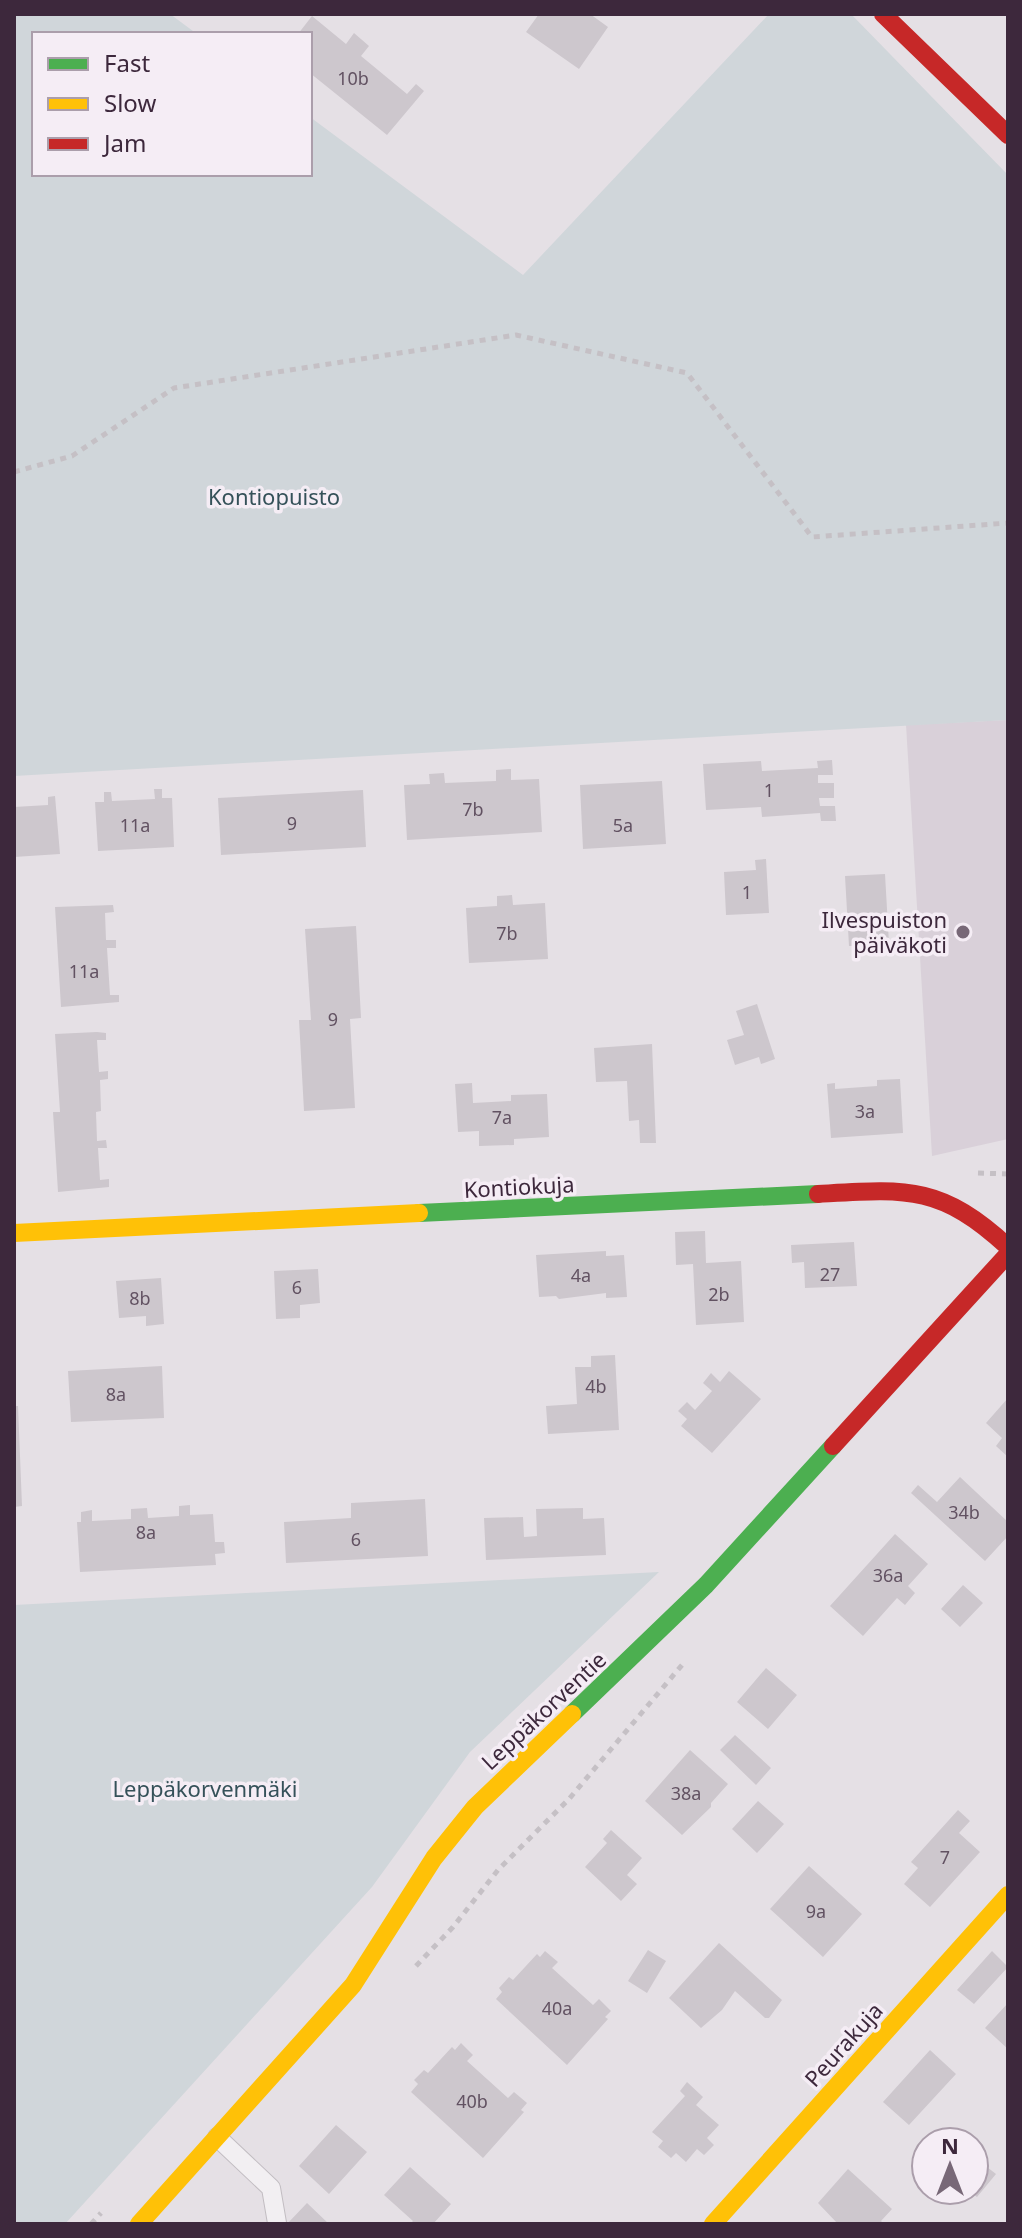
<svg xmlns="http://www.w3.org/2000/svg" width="1022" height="2238" font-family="'Noto Sans',sans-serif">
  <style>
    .built { fill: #d9d0d9 }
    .green { fill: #d0d6da }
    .building { fill: #cdc7cd }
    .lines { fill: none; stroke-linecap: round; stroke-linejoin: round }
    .lane-casing { stroke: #c2bdc2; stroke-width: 20 }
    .path { stroke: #c5c0c5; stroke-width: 5; stroke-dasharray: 6 6; stroke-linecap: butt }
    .lane { stroke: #f2eff2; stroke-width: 18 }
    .fast { stroke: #4caf50; stroke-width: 18 }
    .slow { stroke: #ffc107; stroke-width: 18 }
    .jam { stroke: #c62828; stroke-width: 18 }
    .poi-dot { fill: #786877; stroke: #f5edf5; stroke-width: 3 }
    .labels { text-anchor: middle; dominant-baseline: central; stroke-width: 7; stroke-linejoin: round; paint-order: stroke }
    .number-label { font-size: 18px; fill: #625262 }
    .park-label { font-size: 22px; fill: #355159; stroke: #f5edf5 }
    .poi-label { font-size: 22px; fill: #3d283c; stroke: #f5edf5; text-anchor: end }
    .street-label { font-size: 22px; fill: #3d283c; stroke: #f5edf5 }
  </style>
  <rect width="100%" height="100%" fill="#e5e0e5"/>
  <path class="built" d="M1008 720V1139L932 1156 906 725Z"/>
  <path class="green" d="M14 14H170L197 34H34V174H310V117L523 275 769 14H851L1008 175V720L14 776Z
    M659 1572 470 1752 372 1887 65 2224H14V1605Z"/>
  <path class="building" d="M539 14H590L608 27 579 69 526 32Z
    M312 16 346 44 354 33 369 46 361 56 407 94 416 84 424 91 387 135 310 73V34H298Z
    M832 760 833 775H818V783H834V798H819L820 806H835L836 821H821L820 813 762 817 761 807 706 810 703 764 761 761 762 771 818 768 817 761Z
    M511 769V780L539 779 542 832 407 840 404 785 430 784 429 774 444 773 445 783 496 781V770Z
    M662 781 666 844 583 849 580 785Z
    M154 789H162V798H172L174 847 98 851 95 802H104V792H111L112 801 155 799Z
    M363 790 366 847 221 855 218 798Z
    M55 796 60 854 14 857V807L48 805V797Z
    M766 859 769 913 726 915 724 872 756 870 755 860Z
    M885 874 889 944 849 946 845 876Z
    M512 895 513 905 545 903 548 959 469 963 466 908 497 906V896Z
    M113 905 114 912 105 913 106 940H116V948H107L110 995H119V1002L61 1007 55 907Z
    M356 926 361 1018 350 1019 355 1108 304 1111 299 1020H311L305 929Z
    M757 1004 775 1059 761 1064 759 1057 735 1065 727 1040 744 1035 736 1011Z
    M97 1032 106 1033V1040H97L99 1072 108 1071V1079L100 1080 101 1111 96 1112 97 1141 106 1140 107 1148H98L100 1180 109 1179V1187L58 1192 53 1112H60L55 1034Z
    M652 1044 656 1143H640L639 1120 629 1121 627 1081 596 1082 594 1048Z
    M900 1079 903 1133 831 1138 827 1084 835 1083V1089L877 1086V1080Z
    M472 1083 473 1103 511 1101V1095L547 1094 549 1137 514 1139V1145L479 1146V1131L458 1132 455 1084Z
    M705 1231 706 1263 741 1261 744 1322 696 1325 693 1264 676 1265 675 1232Z
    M854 1242 857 1286 805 1288 804 1262 792 1263 791 1245Z
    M606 1251V1256L624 1255 627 1297 606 1298V1293L559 1299 556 1296 539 1297 536 1255Z
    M318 1269 320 1303 300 1305V1318L276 1319 274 1271Z
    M161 1278 164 1324 146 1326V1316L119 1318 116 1281Z
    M615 1355 619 1430 548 1434 546 1406 577 1404 575 1367H591V1356Z
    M162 1366 164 1418 71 1422 68 1371Z
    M729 1371 761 1399 712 1453 681 1426 687 1419 678 1411 687 1402 695 1410 712 1391 703 1383 711 1373 720 1382Z
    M1008 1398V1457L996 1446 1002 1438 986 1423Z
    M14 1406H18L22 1506 14 1507Z
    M960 1477 1008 1522V1536L985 1561 911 1493 918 1485 937 1502Z
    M425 1499 428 1556 286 1563 284 1522 351 1518V1503Z
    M190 1505V1515L213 1514 215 1542H224L225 1553 215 1554 216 1565 80 1572 77 1522H81V1512L92 1510V1521L131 1519V1509L147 1508 148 1518 179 1516V1506Z
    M583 1508V1519L604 1518 606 1555 486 1560 484 1518 523 1517 524 1537 537 1536 536 1509Z
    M895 1534 928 1564 908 1586 915 1593 905 1605 897 1598 863 1636 830 1606Z
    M963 1585 983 1603 960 1627 941 1609Z
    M766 1668 797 1695 768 1729 737 1702Z
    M735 1735 771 1768 756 1785 720 1750Z
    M690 1750 728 1784 711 1803V1807L682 1835 645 1801Z
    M758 1801 784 1824 757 1853 732 1829Z
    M958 1810 970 1821 959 1833 980 1852 930 1907 904 1884 918 1868 911 1862Z
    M611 1830 642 1858 627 1875 637 1884 621 1901 585 1867 607 1843 603 1839Z
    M809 1866 862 1914 823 1957 770 1909Z
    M719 1943 782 2000 769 2018H765L735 1991 722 2010 701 2028 669 1998Z
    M648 1950 666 1961 647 1993 628 1981Z
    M545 1951 558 1962 552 1968 593 2005 599 1999 611 2011 605 2017 608 2019 567 2065 496 1999 502 1992 499 1988 509 1977 513 1980 537 1954 540 1957Z
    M992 1951 1008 1967 974 2004 957 1990Z
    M1008 2003V2049L985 2028Z
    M461 2043 473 2055 467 2061 508 2098 514 2092 527 2103 521 2110 524 2112 483 2158 411 2092 418 2084 414 2080 424 2070 428 2073 452 2047 455 2050Z
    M930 2050 956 2074 909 2125 883 2102Z
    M687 2082 703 2097 696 2105 719 2125 707 2138 714 2145 704 2155 697 2149 686 2162 676 2153 671 2158 658 2147 663 2141 652 2132 685 2096 680 2091Z
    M336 2125 367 2152 329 2194 299 2166Z
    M974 2157 996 2174 977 2197 968 2190H974Z
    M410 2167 451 2204 433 2224H410L413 2221 384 2195Z
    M848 2169 892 2209 881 2221 884 2224H838L818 2203Z
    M307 2203 329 2224H287Z"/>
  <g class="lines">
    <defs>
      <path id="lane" d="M217 2137 271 2188 277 2223"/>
    </defs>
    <use href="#lane" class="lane-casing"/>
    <path class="path" d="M14 472 72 456 174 388 516 335 687 373 812 537 1008 523
      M978 1173 1008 1174
      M416 1966 453 1927 498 1870 569 1799 682 1665
      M91 2224 101 2213"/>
    <use href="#lane" class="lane"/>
    <path class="fast" d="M419 1213 818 1194
      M572 1714 706 1585 833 1446"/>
    <path class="slow" d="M14 1233 419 1213
      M139 2224 353 1985 434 1858 475 1807 572 1714
      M713 2224 1008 1895"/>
    <path class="jam" d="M883 14 1008 135
      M818 1194C905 1189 940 1184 1008 1247
      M833 1446 1008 1254"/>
  </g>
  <circle class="poi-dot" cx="963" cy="932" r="8"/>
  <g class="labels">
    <g class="number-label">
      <text x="353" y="78">10b</text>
      <text x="769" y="790">1</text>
      <text x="473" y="809">7b</text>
      <text x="292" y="823">9</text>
      <text x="135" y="825">11a</text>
      <text x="623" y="825">5a</text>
      <text x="747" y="892">1</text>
      <text x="507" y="933">7b</text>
      <text x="84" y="971">11a</text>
      <text x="333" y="1019">9</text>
      <text x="865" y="1111">3a</text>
      <text x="502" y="1117">7a</text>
      <text x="830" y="1274">27</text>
      <text x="581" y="1275">4a</text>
      <text x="297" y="1287">6</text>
      <text x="719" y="1294">2b</text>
      <text x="140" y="1298">8b</text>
      <text x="596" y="1386">4b</text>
      <text x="116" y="1394">8a</text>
      <text x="964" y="1512">34b</text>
      <text x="146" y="1532">8a</text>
      <text x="356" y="1539">6</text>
      <text x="888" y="1575">36a</text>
      <text x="686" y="1793">38a</text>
      <text x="945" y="1857">7</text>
      <text x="816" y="1911">9a</text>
      <text x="557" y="2008">40a</text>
      <text x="472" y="2101">40b</text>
    </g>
    <g class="park-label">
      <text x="274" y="496">Kontiopuisto</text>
      <text x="205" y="1788">Leppäkorvenmäki</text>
    </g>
    <g class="poi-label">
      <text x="947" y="919">Ilvespuiston<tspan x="947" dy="25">päiväkoti</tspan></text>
    </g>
    <g class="street-label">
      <text transform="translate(519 1186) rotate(-3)">Kontiokuja</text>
      <text transform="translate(543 1710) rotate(-43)">Leppäkorventie</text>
      <text transform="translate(843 2044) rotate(-48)">Peurakuja</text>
    </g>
  </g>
  <rect width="1022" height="2238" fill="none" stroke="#3d283c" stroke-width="32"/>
  <rect x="32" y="32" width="280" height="144" fill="#f5edf5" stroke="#ab9eab" stroke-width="2"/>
  <rect x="48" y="58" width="40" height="12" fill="#4caf50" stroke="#ab9eab" stroke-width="2"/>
  <text x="104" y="72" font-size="24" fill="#3d283c">Fast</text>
  <rect x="48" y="98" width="40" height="12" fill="#ffc107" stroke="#ab9eab" stroke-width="2"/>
  <text x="104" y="112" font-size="24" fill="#3d283c">Slow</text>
  <rect x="48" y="138" width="40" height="12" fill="#c62828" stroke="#ab9eab" stroke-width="2"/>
  <text x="104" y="152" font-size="24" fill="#3d283c">Jam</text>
  <g transform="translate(950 2166)"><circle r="38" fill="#f5edf5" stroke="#ab9eab" stroke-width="2"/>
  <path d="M0-6L14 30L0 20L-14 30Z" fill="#786877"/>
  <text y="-12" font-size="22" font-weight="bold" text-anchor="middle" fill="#3d283c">N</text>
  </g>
</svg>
